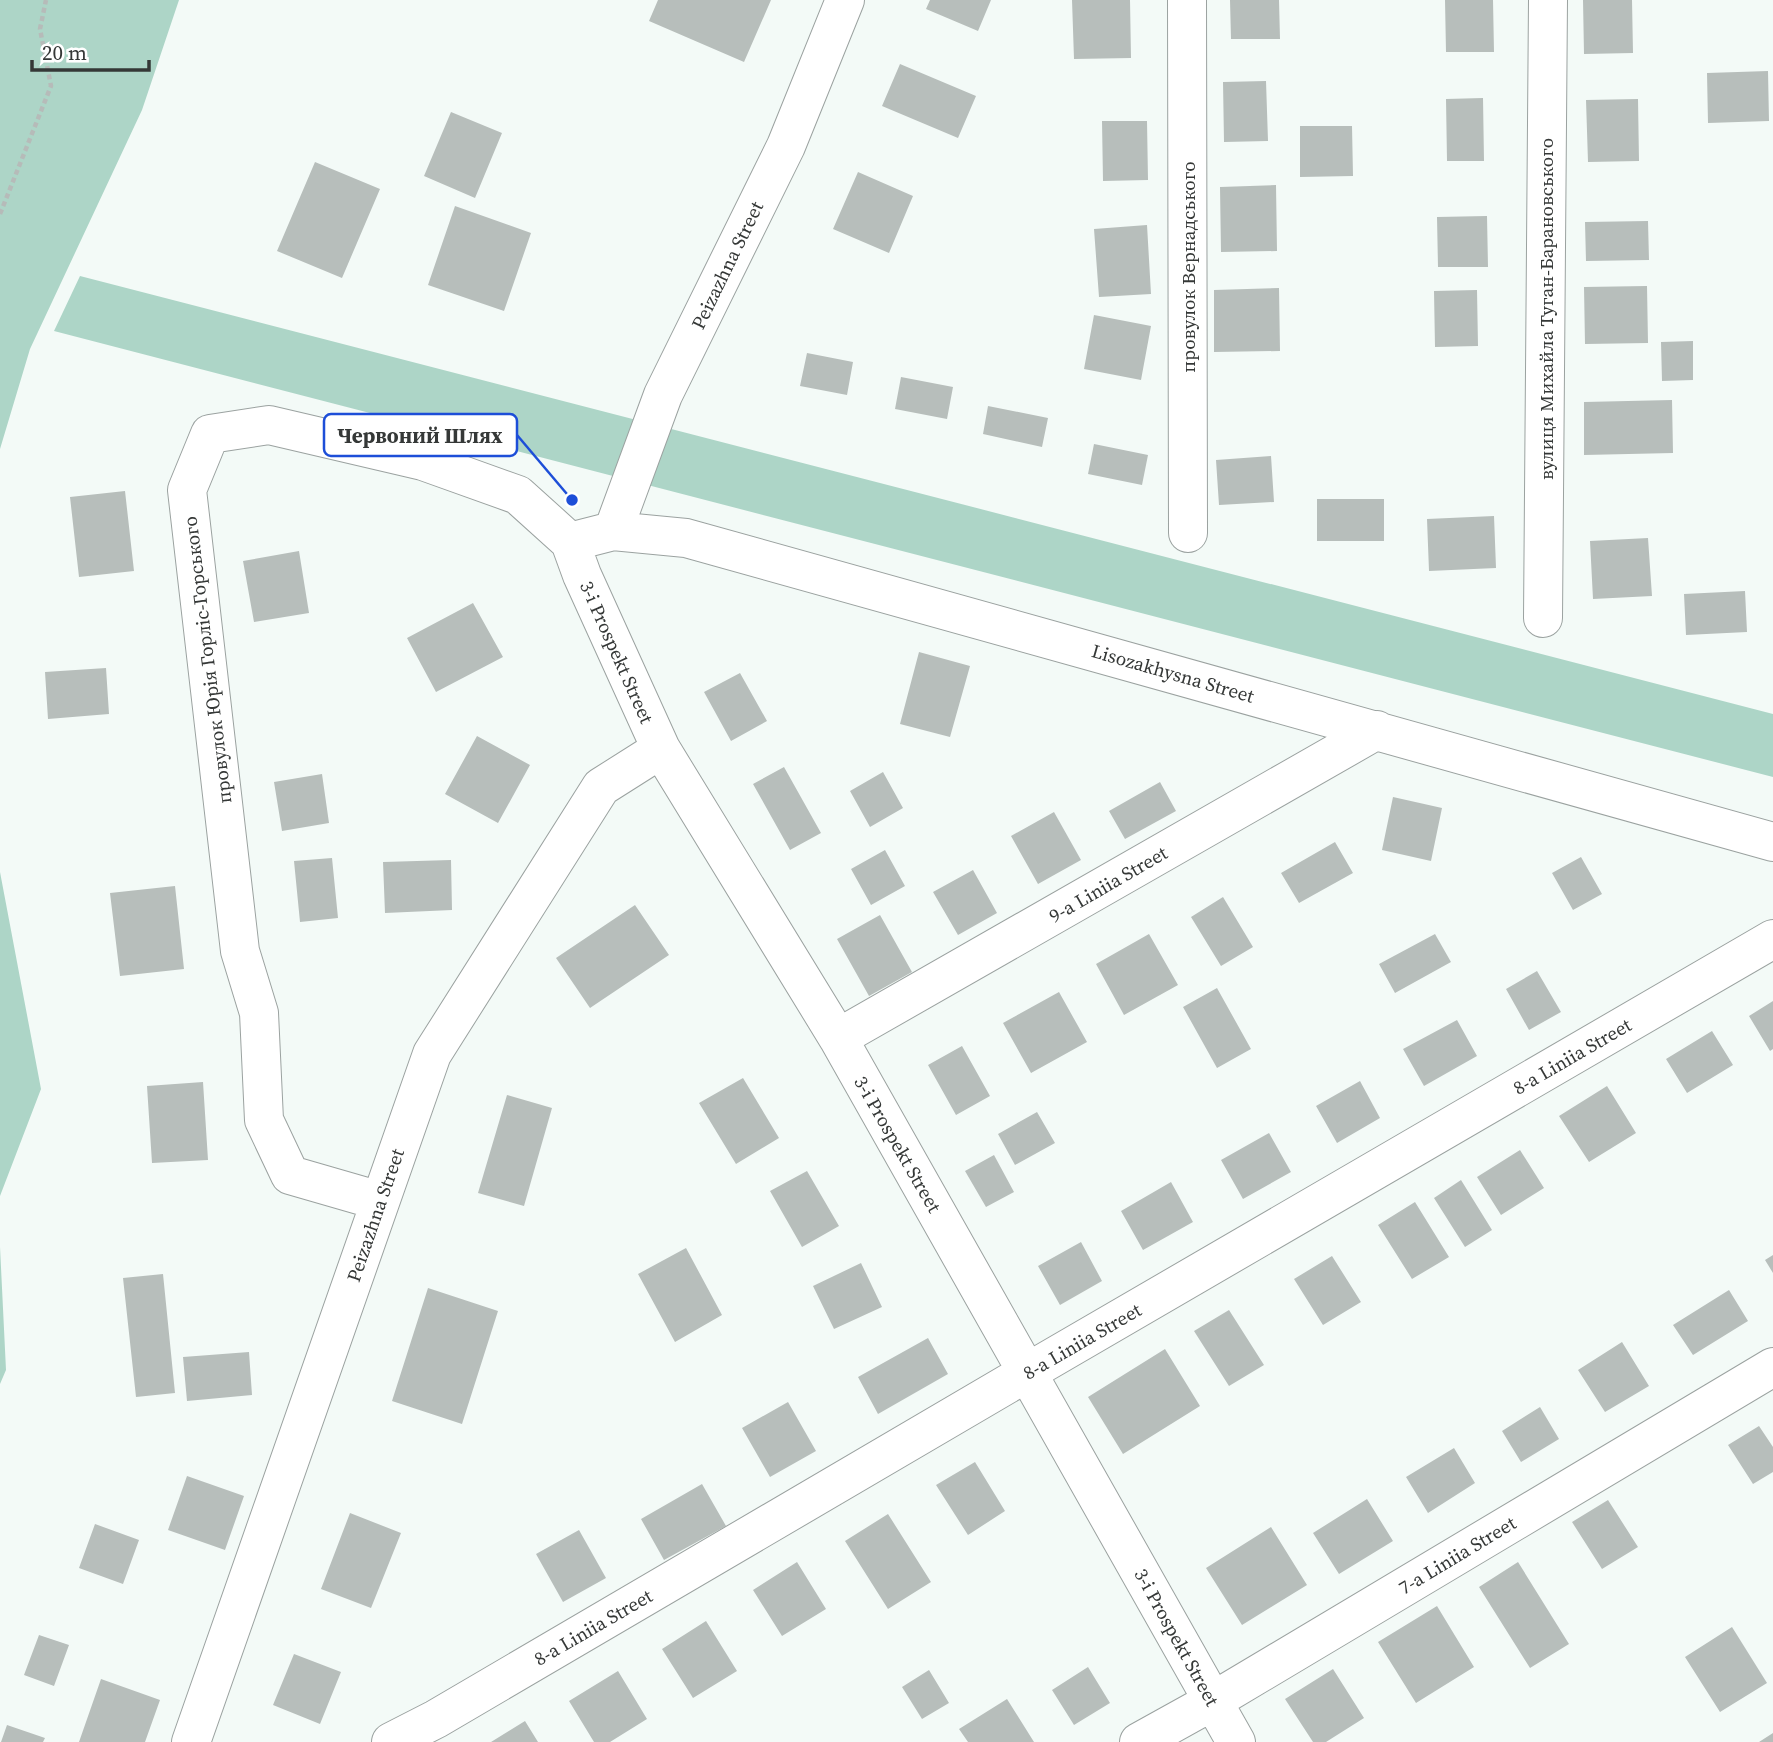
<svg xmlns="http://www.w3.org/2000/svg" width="1773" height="1742" font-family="'Source Serif 4',serif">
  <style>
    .green { fill: #add5c7 }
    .building { fill: #b7bebb }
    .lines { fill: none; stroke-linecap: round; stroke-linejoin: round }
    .minor-casing { stroke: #9ba2a0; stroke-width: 40 }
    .path { stroke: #b6bbb9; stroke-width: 4.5; stroke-dasharray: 5 3.5; stroke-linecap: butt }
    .minor { stroke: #fff; stroke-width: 38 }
    .labels { text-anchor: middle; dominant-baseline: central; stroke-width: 7; stroke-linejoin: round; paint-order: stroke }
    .street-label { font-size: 19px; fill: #353837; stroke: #fff }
    .leader { fill: none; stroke: #1d4ed8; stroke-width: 2.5 }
    .callout-dot { fill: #1d4ed8; stroke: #fff; stroke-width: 2.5 }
    .callout { fill: #fff; stroke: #1d4ed8; stroke-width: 2.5 }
    .callout-label { font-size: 21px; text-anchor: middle; font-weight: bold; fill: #353837 }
  </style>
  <rect width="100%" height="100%" fill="#f3faf7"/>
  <path class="green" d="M0 0H179L142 110 30 349 0 449Z
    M80 276 1773 714V777L54 331Z
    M0 872 41 1089 0 1196Z
    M0 1247 6 1370 0 1384Z"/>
  <path class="building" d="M658 0H771L744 62 649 21Z
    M930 0H991L978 31 926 9Z
    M1072 0H1130L1131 58 1074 59Z
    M1230 0H1279L1280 39H1231Z
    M1445 0H1493L1494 52H1446Z
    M1583 0H1632L1633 53 1584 54Z
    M900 64 976 96 958 138 882 106Z
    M1768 71 1769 121 1708 123 1707 73Z
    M1266 81 1268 141 1224 142 1223 82Z
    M1483 98 1484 161H1447L1446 99Z
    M1638 99 1639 161 1588 162 1586 100Z
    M451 112 502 133 475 198 424 176Z
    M1102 121H1147L1148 180 1103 181Z
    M1300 126H1352L1353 176 1300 177Z
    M315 162 380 189 342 278 277 251Z
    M858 172 913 196 889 253 833 229Z
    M1276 185 1277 251 1221 252 1220 187Z
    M455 206 531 233 504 311 428 285Z
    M1487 216 1488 267H1438L1437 217Z
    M1648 221 1649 260 1586 261 1585 222Z
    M1147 225 1151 294 1099 297 1094 229Z
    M1647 286 1648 343 1585 344 1584 287Z
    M1279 288 1280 351 1214 352V290Z
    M1477 290 1478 346 1435 347 1434 291Z
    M1094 315 1151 326 1141 380 1084 369Z
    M1693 341V380L1662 381 1661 342Z
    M807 353 853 362 847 395 800 386Z
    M901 377 953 387 947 419 895 409Z
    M1672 400 1673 453 1584 455V402Z
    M988 406 1048 418 1042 447 983 434Z
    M1094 444 1148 455 1142 485 1088 474Z
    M1271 456 1274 502 1219 505 1216 460Z
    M125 491 134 571 79 577 70 497Z
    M1317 499H1384V541H1317Z
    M1494 516 1496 568 1429 571 1427 519Z
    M1648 538 1652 596 1593 599 1590 541Z
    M299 551 309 613 254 622 243 561Z
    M1745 591 1747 632 1686 635 1684 594Z
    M473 603 503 657 436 692 407 638Z
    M919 652 970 666 950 737 900 724Z
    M106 668 109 714 48 719 45 672Z
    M740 673 767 721 731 741 704 692Z
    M477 736 530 765 498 823 445 794Z
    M784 767 821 833 790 850 753 784Z
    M883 772 903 808 870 827 850 791Z
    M322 774 329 823 282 831 274 782Z
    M1160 782 1176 811 1125 839 1109 811Z
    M1393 797 1442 808 1431 861 1382 850Z
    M1054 812 1081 860 1038 884 1011 836Z
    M1335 842 1353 873 1299 903 1281 873Z
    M885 850 905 886 871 905 851 869Z
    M1581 857 1602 894 1573 910 1552 873Z
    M332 858 338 918 300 922 294 861Z
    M451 860 452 910 385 913 383 862Z
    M973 870 997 913 958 935 933 892Z
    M175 886 184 969 120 976 110 893Z
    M1223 897 1253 947 1221 966 1191 917Z
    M635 905 669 955 590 1008 556 958Z
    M880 915 912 972 869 996 837 939Z
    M1149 934 1178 985 1124 1015 1096 964Z
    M1435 934 1451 962 1395 993 1379 964Z
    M1537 971 1561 1012 1529 1030 1506 989Z
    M1217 988 1251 1049 1217 1068 1183 1007Z
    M1059 992 1087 1042 1031 1073 1003 1023Z
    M1773 1001V1049L1770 1051 1749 1016Z
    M1457 1020 1477 1056 1424 1086 1403 1049Z
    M1712 1031 1733 1065 1687 1093 1666 1059Z
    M962 1046 990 1096 956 1115 928 1065Z
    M743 1078 779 1138 736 1164 699 1103Z
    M1360 1081 1380 1118 1337 1143 1316 1106Z
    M203 1082 208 1160 152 1163 147 1086Z
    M1607 1086 1636 1133 1589 1162 1559 1116Z
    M507 1095 552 1108 524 1206 478 1193Z
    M1037 1112 1055 1143 1015 1165 998 1134Z
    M1269 1133 1291 1172 1243 1199 1221 1160Z
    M1520 1150 1544 1188 1501 1215 1477 1177Z
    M994 1155 1014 1192 986 1207 965 1171Z
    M807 1171 839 1226 802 1247 770 1191Z
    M1461 1180 1492 1230 1465 1247 1434 1198Z
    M1171 1182 1193 1222 1143 1250 1121 1211Z
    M1415 1202 1449 1257 1412 1279 1378 1225Z
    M1081 1242 1102 1281 1060 1305 1038 1266Z
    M686 1248 722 1315 675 1342 638 1274Z
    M1773 1255V1273L1765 1260Z
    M1332 1256 1361 1302 1323 1325 1294 1279Z
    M861 1263 882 1307 834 1329 813 1286Z
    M163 1274 175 1393 136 1397 123 1278Z
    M428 1288 498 1311 462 1424 392 1401Z
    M1729 1290 1748 1321 1693 1355 1673 1325Z
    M1229 1310 1264 1365 1229 1386 1194 1331Z
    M928 1338 948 1374 878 1414 858 1377Z
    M1622 1342 1649 1386 1605 1412 1578 1370Z
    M1165 1349 1200 1406 1123 1454 1088 1397Z
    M249 1352 252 1395 187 1401 183 1357Z
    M788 1402 816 1451 770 1477 742 1428Z
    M1540 1407 1559 1439 1521 1462 1502 1431Z
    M1759 1426 1773 1447V1472L1753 1484 1728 1445Z
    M1454 1448 1475 1483 1428 1513 1406 1477Z
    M975 1462 1005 1511 968 1535 936 1485Z
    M187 1476 244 1496 225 1550 168 1530Z
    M702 1484 726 1526 664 1560 641 1519Z
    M1367 1499 1393 1541 1339 1574 1313 1533Z
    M1608 1500 1638 1547 1602 1569 1572 1522Z
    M350 1513 401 1533 371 1608 321 1589Z
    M888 1514 931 1582 888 1609 845 1541Z
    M95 1524 139 1540 123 1584 79 1568Z
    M1271 1527 1307 1585 1242 1625 1206 1568Z
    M579 1530 606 1578 563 1602 536 1554Z
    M797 1562 826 1609 782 1636 753 1590Z
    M1518 1562 1569 1644 1530 1668 1479 1587Z
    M1437 1606 1474 1667 1416 1703 1378 1642Z
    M706 1621 737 1671 693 1698 662 1649Z
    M1732 1627 1767 1683 1720 1712 1685 1657Z
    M39 1635 69 1645 54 1686 24 1675Z
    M294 1654 341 1672 320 1724 273 1705Z
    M1088 1667 1110 1703 1074 1725 1052 1690Z
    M1333 1669 1364 1718 1326 1742H1313L1285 1699Z
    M929 1670 949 1703 922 1719 902 1687Z
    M618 1671 647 1719 610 1742H594L569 1701Z
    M101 1679 160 1700 145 1742H79Z
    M1007 1699 1034 1742H968L959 1729Z
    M525 1721 538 1742H491Z
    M7 1725 45 1738 43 1742H1Z
    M1773 1733V1742H1759Z"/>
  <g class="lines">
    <defs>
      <path id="minor" d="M1187 0 1188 533
        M613 531 663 395 786 146 845 0
        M570 542 613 531 686 538 1773 842
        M1543 618 1548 0
        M838 1038 1377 730
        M380 1201 290 1175 264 1120 259 1013 240 951 187 490 210 434 269 425 423 461 518 495 570 542 582 575 661 749 838 1038 1236 1742
        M191 1742 432 1054 601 787 661 749
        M391 1742 436 1719 1028 1372 1773 939
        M1139 1742 1213 1701 1773 1367"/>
    </defs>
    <use href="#minor" class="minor-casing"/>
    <path class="path" d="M0 214 51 86 40 29 46 0"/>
    <use href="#minor" class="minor"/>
  </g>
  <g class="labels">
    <g class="street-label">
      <text transform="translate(727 265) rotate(-64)">Peizazhna Street</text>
      <text transform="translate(1188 267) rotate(-90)">провулок Вернадського</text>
      <text transform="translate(1546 309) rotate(-90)">вулиця Михайла Туган-Барановського</text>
      <text transform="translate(617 652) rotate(66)">3-i Prospekt Street</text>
      <text transform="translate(207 660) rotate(-97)">провулок Юрія Горліс-Горського</text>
      <text transform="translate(1173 673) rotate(16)">Lisozakhysna Street</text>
      <text transform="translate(1108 884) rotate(-30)">9-a Liniia Street</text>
      <text transform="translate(1572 1056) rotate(-30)">8-a Liniia Street</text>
      <text transform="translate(898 1144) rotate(60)">3-i Prospekt Street</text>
      <text transform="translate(375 1215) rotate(-71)">Peizazhna Street</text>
      <text transform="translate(1082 1341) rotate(-30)">8-a Liniia Street</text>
      <text transform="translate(1457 1555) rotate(-31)">7-a Liniia Street</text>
      <text transform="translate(593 1627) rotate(-30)">8-a Liniia Street</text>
      <text transform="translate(1177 1637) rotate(61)">3-i Prospekt Street</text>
    </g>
  </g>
  <path class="leader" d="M572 500L517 435"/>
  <circle class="callout-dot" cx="572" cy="500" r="7"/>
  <rect class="callout" x="324" y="414" width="193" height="42" rx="7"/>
  <g class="callout-label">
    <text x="420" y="443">Червоний Шлях</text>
  </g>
  <path d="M32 60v10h117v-10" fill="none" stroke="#353837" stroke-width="3.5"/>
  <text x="42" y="60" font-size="21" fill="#353837" stroke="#ffffff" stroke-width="5" paint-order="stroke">20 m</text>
</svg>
